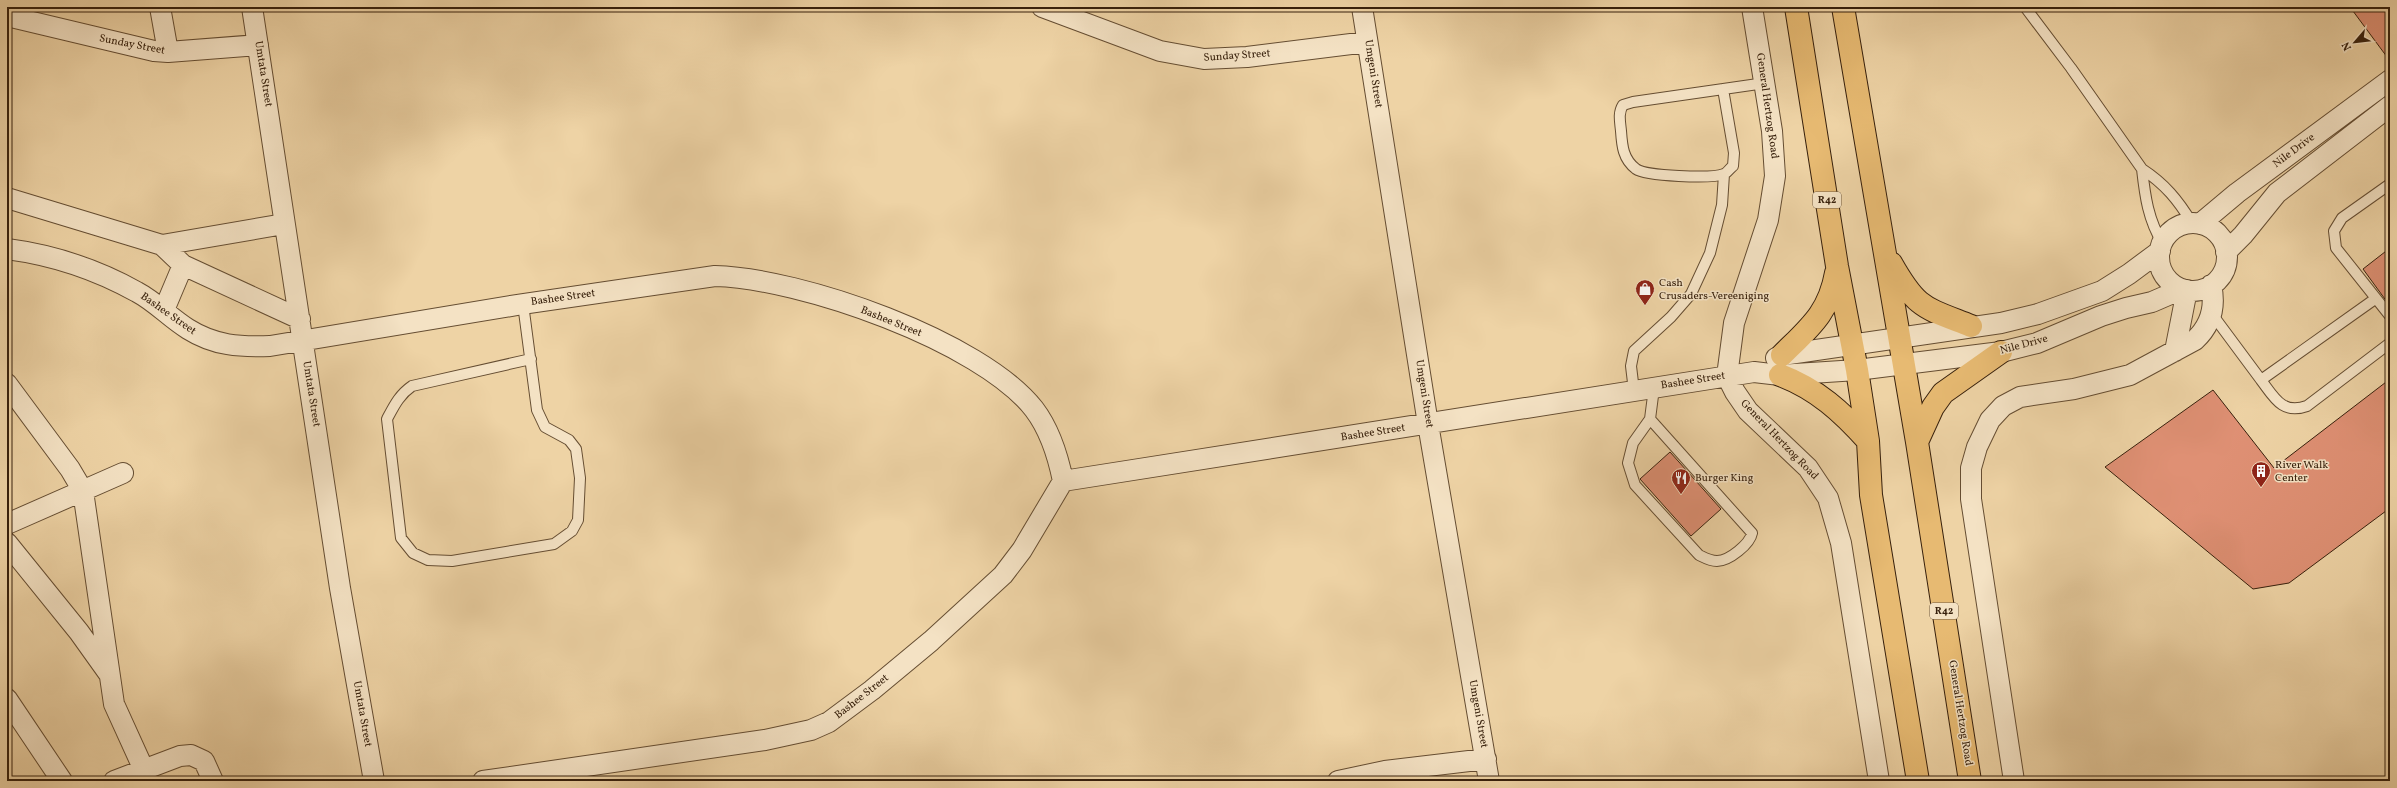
<svg xmlns="http://www.w3.org/2000/svg" width="2397" height="788" font-family="Vollkorn,serif">
  <style>
    .building { fill: #df9074; stroke: #37200c }
    .lines { fill: none; stroke-linecap: round; stroke-linejoin: round }
    .service-casing { stroke: #654d32; stroke-width: 12 }
    .minor-casing { stroke: #654d32; stroke-width: 22 }
    .primary-casing { stroke: #37200c; stroke-width: 24 }
    .service { stroke: #f4e2c4; stroke-width: 10 }
    .minor { stroke: #f4e2c4; stroke-width: 20 }
    .primary { stroke: #e7ba72; stroke-width: 22 }
    .labels { text-anchor: middle; dominant-baseline: central; stroke-width: 3; stroke-linejoin: round; paint-order: stroke }
    .shield { fill: #f4e2c4; stroke: #705a43; stroke-width: 1 }
    .shield-label { font-size: 10px; font-weight: bold; fill: #37200c }
    .street-label { font-size: 11px; fill: #37200c; stroke: #f4e2c4 }
    .poi-label { font-size: 11px; fill: #37200c; stroke: #f4e2c4; text-anchor: start }
  </style>
  <rect width="100%" height="100%" fill="#eed3a5"/>
  <filter id="stains"><feTurbulence type="fractalNoise" baseFrequency=".005" numOctaves="4"/><feColorMatrix values="0 0 0 0 .2 0 0 0 0 .09 0 0 0 0 .02 0 0 0 .5 -.17"/></filter>
  <radialGradient id="worn" r=".72"><stop offset=".6" stop-color="#630" stop-opacity="0"/><stop offset="1" stop-color="#630" stop-opacity=".3"/></radialGradient>
  <path class="building" d="M2350 7H2390V61Z
    M2390 248V306L2363 269Z
    M2390 379V508L2289 583 2253 589 2105 467 2213 390 2274 468Z
    M1670 452 1721 509 1691 536 1640 479Z"/>
  <g class="lines">
    <defs>
      <path id="service" d="M2025 7 2071 68 2142 169C2165 184 2178 200 2192 223
        M1723 89 1734 153 1733 166C1730 168 1727 173 1724 174 1711 179 1646 176 1636 169 1623 159 1622 146 1621 131 1620 121 1618 113 1623 105L1633 102 1765 83
        M2142 169C2145 196 2148 220 2163 244
        M2390 184 2342 218 2334 231 2336 248 2390 316
        M523 304 537 410 545 427 569 440 576 449 580 478 578 520 572 531 554 544 452 561 428 560 413 553 401 538 387 419C394 406 399 395 412 386L531 359
        M2212 314 2261 380 2375 299
        M2261 380C2274 397 2282 415 2307 406L2390 343
        M1634 391 1631 366 1634 351 1671 317 1691 294 1710 253 1722 205 1724 174
        M1650 419 1752 533C1750 544 1729 561 1717 561 1710 561 1705 558 1699 555L1635 485 1628 463 1633 443 1650 419 1654 388"/>
      <path id="minor" d="M160 7 168 52
        M252 7 340 588 374 781
        M1042 7 1160 51 1204 59 1247 57 1367 42
        M1362 7 1428 424 1489 781
        M1752 7 1772 131 1775 176 1768 220 1734 323 1727 376 1735 392 1748 411 1808 468 1828 498 1841 543 1879 781
        M7 16 154 51 168 52 258 45
        M7 198 162 245 183 265 300 319
        M2159 257a34 34 0 1 1 68 0a34 34 0 1 1-68 0Z
        M2200 224 2237 193 2390 80
        M162 245 284 224
        M7 249C53 255 96 269 137 292 156 302 170 318 188 329 215 346 240 347 270 346L523 304 715 276C800 278 981 341 1034 409 1050 430 1058 456 1063 481
        M2226 252 2243 235 2277 193 2390 106
        M164 310 183 265
        M2175 351 2187 290
        M1776 358 1782 355 2001 323 2038 314 2102 291 2129 274 2160 251
        M7 384 70 469 83 491 114 704 144 770
        M7 524 123 473
        M7 543 79 632 109 674
        M7 699 62 781
        M114 781 180 756 191 755 204 761 213 781
        M483 781 765 740 811 730 829 722 872 690 931 641 1003 575 1022 550 1063 481 1754 372 1780 375 1857 370 2001 352 2037 343 2101 316 2126 308 2152 302 2182 289
        M1338 781 1385 771 1486 759
        M2014 781 1971 499V468L1977 447 1990 420 2003 406 2020 397 2074 389 2130 375 2195 340C2211 325 2216 307 2211 285"/>
      <path id="primary" d="M1796 7 1837 266 1857 370 1868 441 1871 495 1918 781
        M1843 7 1917 442 1970 781
        M1891 263C1917 309 1923 307 1971 326
        M1782 355C1809 328 1829 313 1836 273
        M1780 375C1817 389 1842 412 1868 441
        M1917 442 1933 407 1943 393 2001 352"/>
    </defs>
    <use href="#service" class="service-casing"/>
    <use href="#minor" class="minor-casing"/>
    <use href="#primary" class="primary-casing"/>
    <use href="#service" class="service"/>
    <use href="#minor" class="minor"/>
    <use href="#primary" class="primary"/>
  </g>
  <defs>
    <symbol id="shop-pin" viewBox="-11 -11 22 30"><path d="M0 17L-7.5 6A9.5 9.5 0 1 1 7.5 6Z" fill="#8f2418" stroke="#f4e2c4"/><path d="M-5-2.5h2.3a2.7 3.5 0 0 1 5.4 0H5L5.5 6h-11ZM-1.5-2.5h3a1.5 2.3 0 0 0-3 0Z" fill="#fff"/></symbol>
    <symbol id="building-pin" viewBox="-11 -11 22 30"><path d="M0 17L-7.5 6A9.5 9.5 0 1 1 7.5 6Z" fill="#8f2418" stroke="#f4e2c4"/><path d="M-4-6H4V6H1V3H-1V6H-4ZM-2.5-4.3h1.7v1.8h-1.7ZM.8-4.3h1.7v1.8H.8ZM-2.5-1h1.7V.8h-1.7ZM.8-1h1.7V.8H.8Z" fill="#fff"/></symbol>
    <symbol id="restaurant-pin" viewBox="-11 -11 22 30"><path d="M0 17L-7.5 6A9.5 9.5 0 1 1 7.5 6Z" fill="#8f2418" stroke="#f4e2c4"/><path d="M-5-6h1v4h1v-4h1v4h1v-4h1v5L-1.5 .5V6h-2V.5L-5-1ZM5-6V6H3V1.5H1.5Q1.5-4 5-6Z" fill="#fff"/></symbol>
  </defs>
  <g fill-rule="evenodd">
    <use href="#shop-pin" x="1634" y="278" width="22" height="30"/>
    <use href="#building-pin" x="2250" y="460" width="22" height="30"/>
    <use href="#restaurant-pin" x="1670" y="467" width="22" height="30"/>
  </g>
  <g class="labels">
    <g class="shield">
      <rect x="1813" y="192" width="28" height="16" rx="3"/>
      <rect x="1930" y="603" width="28" height="16" rx="3"/>
    </g>
    <g class="shield-label">
      <text x="1827" y="200">R42</text>
      <text x="1944" y="611">R42</text>
    </g>
    <g class="street-label">
      <text transform="translate(132 45) rotate(11)">Sunday Street</text>
      <text transform="translate(1237 56) rotate(-4)">Sunday Street</text>
      <text transform="translate(263 74) rotate(81)">Umtata Street</text>
      <text transform="translate(1373 74) rotate(81)">Umgeni Street</text>
      <text transform="translate(1767 106) rotate(82)">General Hertzog Road</text>
      <text transform="translate(2294 151) rotate(-37)">Nile Drive</text>
      <text transform="translate(563 298) rotate(-8)">Bashee Street</text>
      <text transform="translate(168 314) rotate(35)">Bashee Street</text>
      <text transform="translate(891 322) rotate(22)">Bashee Street</text>
      <text transform="translate(2024 345) rotate(-15)">Nile Drive</text>
      <text transform="translate(1693 381) rotate(-9)">Bashee Street</text>
      <text transform="translate(311 394) rotate(81)">Umtata Street</text>
      <text transform="translate(1424 394) rotate(81)">Umgeni Street</text>
      <text transform="translate(1373 433) rotate(-9)">Bashee Street</text>
      <text transform="translate(1779 440) rotate(46)">General Hertzog Road</text>
      <text transform="translate(862 697) rotate(-38)">Bashee Street</text>
      <text transform="translate(1960 713) rotate(81)">General Hertzog Road</text>
      <text transform="translate(362 714) rotate(80)">Umtata Street</text>
      <text transform="translate(1478 714) rotate(80)">Umgeni Street</text>
    </g>
    <g class="poi-label">
      <text x="1659" y="283">Cash<tspan x="1659" dy="13">Crusaders-Vereeniging</tspan></text>
      <text x="2275" y="465">River Walk<tspan x="2275" dy="13">Center</tspan></text>
      <text x="1695" y="478">Burger King</text>
    </g>
  </g>
  <rect width="2397" height="788" fill="none" stroke="#eed3a5" stroke-width="24"/>
  <rect x="8" y="8" width="2381" height="772" fill="none" stroke="#37200c" stroke-width="2"/>
  <rect x="12" y="12" width="2373" height="764" fill="none" stroke="#37200c"/>
  <g transform="translate(2355 42) rotate(242)" stroke="#f4e2c4" stroke-width="3" paint-order="stroke">
  <path d="M0-3L7 15L0 10L-7 15Z" fill="#37200c"/>
  <text y="-6" font-size="11" font-weight="bold" text-anchor="middle" fill="#37200c">N</text>
  </g>
  <rect width="100%" height="100%" filter="url(#stains)"/>
  <rect width="100%" height="100%" fill="url(#worn)"/>
</svg>
